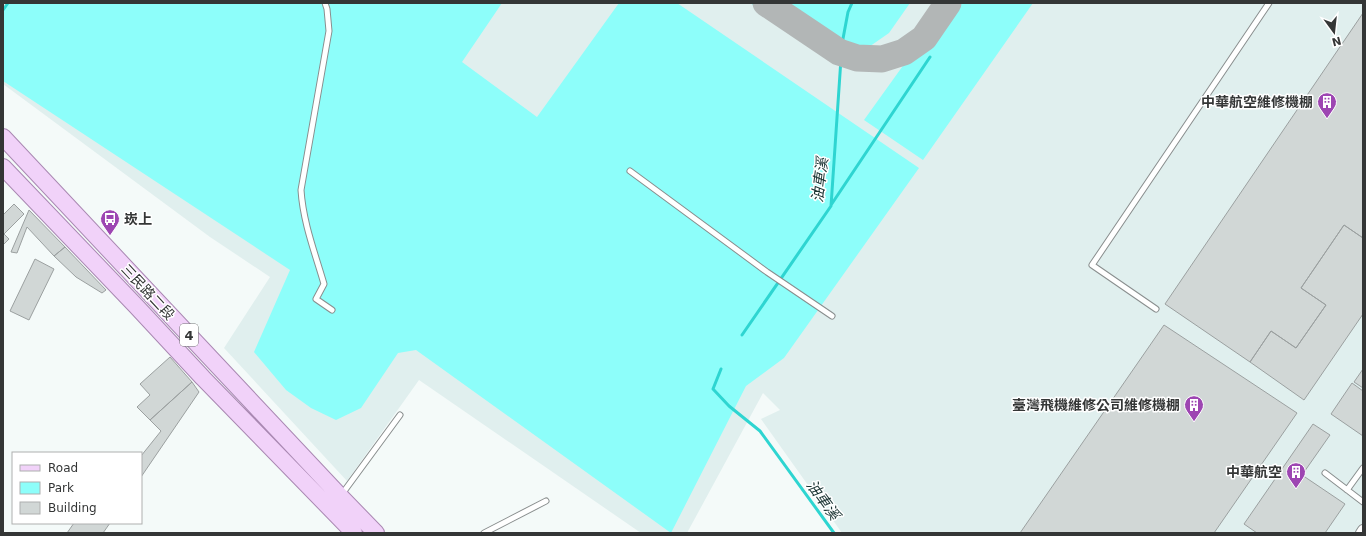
<svg xmlns="http://www.w3.org/2000/svg" width="1366" height="536" font-family="'DejaVu Sans','Noto Sans TC',sans-serif">
  <style>
    .built { fill: #e0efee }
    .green { fill: #8dfefa }
    .lines { fill: none; stroke-linecap: round; stroke-linejoin: round }
    .stream { stroke: #2ed5d1; stroke-width: 3 }
    .taxiway { stroke: #b2b6b6; stroke-width: 27 }
    .building { fill: #d1d7d6; stroke: #9ba0a0 }
    .service-casing { stroke: #898e8e; stroke-width: 7 }
    .minor-casing { stroke: #898e8e; stroke-width: 12 }
    .primary-casing { stroke: #a988b2; stroke-width: 18 }
    .service { stroke: #fff; stroke-width: 5 }
    .minor { stroke: #fff; stroke-width: 10 }
    .primary { stroke: #f1d2f9; stroke-width: 16 }
    .labels { text-anchor: middle; dominant-baseline: central; stroke-width: 3; stroke-linejoin: round; paint-order: stroke }
    .shield { fill: #fff; stroke: #717272; stroke-width: 1 }
    .shield-label { font-size: 13px; font-weight: bold; fill: #343636 }
    .poi-label { font-size: 14px; font-weight: bold; fill: #343636; stroke: #fff; text-anchor: end }
    .street-label { font-size: 14px; fill: #343636; stroke: #fff }
    .water-label { font-size: 15px; font-style: italic; fill: #1b3433; stroke: #fff }
  </style>
  <rect width="100%" height="100%" fill="#f4faf9"/>
  <path class="built" d="M4 3H1363V533H842L761 419 780 410 763 393 687 533H641L419 380 347 481 224 348 270 277 210 237 3 84V5Z"/>
  <path class="green" d="M7 3H502L462 62 537 117 619 3H677L919 168 784 358 746 386 671 533 416 350 398 353 361 408 336 420 311 408 286 390 254 352 290 270 3 81V9Z
    M750 3H910L889 33 853 58 827 55Z
    M948 3H1033L923 160 864 120Z"/>
  <g class="lines">
    <path class="stream" d="M3 10 8 3
      M831 205 930 57
      M742 335 831 206 842 44 848 12 852 3
      M721 369 713 389 729 406 760 431 834 533"/>
    <path class="taxiway" d="M766 3 839 52 857 58 882 59 904 52 924 38 948 3"/>
  </g>
  <path class="building" d="M1363 13V238L1344 225 1301 288 1326 305 1296 348 1271 331 1250 362 1165 304Z
    M14 204 24 214 4 234 9 239 3 245V215Z
    M29 210 65 247 54 256 27 227 17 253 11 252Z
    M1344 225 1363 238V314L1304 400 1250 362 1271 331 1296 348 1326 305 1301 288Z
    M65 247 106 290 102 293 76 277 54 256Z
    M35 259 54 269 29 320 10 311Z
    M1164 325 1297 413 1214 533H1020Z
    M170 357 192 382 150 420 137 407 150 395 140 384Z
    M1363 369V388L1354 382Z
    M192 382 199 392 141 477V456L161 431 150 420Z
    M1352 383 1363 391V436L1331 414Z
    M1313 424 1330 435 1302 475 1345 504 1325 533H1257L1244 524Z
    M74 523H110L103 533H67Z"/>
  <g class="lines">
    <defs>
      <path id="service" d="M325 3 327 9 329 31 301 190C303 222 315 253 324 284L316 299 332 310
        M630 171 767 272 832 316
        M1156 309 1092 265 1269 3
        M1325 473 1363 502
        M1347 490 1363 468
        M342 494 400 415
        M484 533 546 501"/>
      <path id="minor" d="M1361 533 1363 530"/>
      <path id="primary" d="M3 137 340 496 376 533
        M3 167 136 306 203 378 354 533"/>
    </defs>
    <use href="#service" class="service-casing"/>
    <use href="#minor" class="minor-casing"/>
    <use href="#primary" class="primary-casing"/>
    <use href="#service" class="service"/>
    <use href="#minor" class="minor"/>
    <use href="#primary" class="primary"/>
  </g>
  <defs>
    <symbol id="building-pin" viewBox="-11 -11 22 30"><path d="M0 17L-7.5 6A9.5 9.5 0 1 1 7.5 6Z" fill="#9d45b2" stroke="#fff"/><path d="M-4-6H4V6H1V3H-1V6H-4ZM-2.5-4.3h1.7v1.8h-1.7ZM.8-4.3h1.7v1.8H.8ZM-2.5-1h1.7V.8h-1.7ZM.8-1h1.7V.8H.8Z" fill="#fff"/></symbol>
    <symbol id="bus-pin" viewBox="-11 -11 22 30"><path d="M0 17L-7.5 6A9.5 9.5 0 1 1 7.5 6Z" fill="#9d45b2" stroke="#fff"/><path d="M-5-6H5V4H4V6H2V4H-2V6H-4V4H-5ZM-3.5-4V0h7V-4ZM-3.5 1.2v1.5H-2V1.2ZM2 1.2v1.5H3.5V1.2Z" fill="#fff"/></symbol>
  </defs>
  <g fill-rule="evenodd">
    <use href="#building-pin" x="1316" y="91" width="22" height="30"/>
    <use href="#bus-pin" x="99" y="208" width="22" height="30"/>
    <use href="#building-pin" x="1183" y="394" width="22" height="30"/>
    <use href="#building-pin" x="1285" y="461" width="22" height="30"/>
  </g>
  <g class="labels">
    <rect class="shield" x="180" y="324" width="18" height="22" rx="3"/>
    <g class="shield-label">
      <text x="189" y="335">4</text>
    </g>
    <g class="poi-label">
      <text x="1313" y="102">中華航空維修機棚</text>
      <text x="124" y="219" text-anchor="start">崁上</text>
      <text x="1180" y="405">臺灣飛機維修公司維修機棚</text>
      <text x="1282" y="472">中華航空</text>
    </g>
    <g class="street-label">
      <text transform="translate(148 292) rotate(47)">三民路二段</text>
    </g>
    <g class="water-label">
      <text transform="translate(820 180) rotate(-83)">油車溪</text>
      <text transform="translate(823 500) rotate(54)">油車溪</text>
    </g>
  </g>
  <rect width="1366" height="536" fill="none" stroke="#343636" stroke-width="8"/>
  <rect x="12" y="452" width="130" height="72" fill="#ffffff" stroke="#aeafaf"/>
  <rect x="20" y="465" width="20" height="6" fill="#f1d2f9" stroke="#aeafaf"/>
  <text x="48" y="472" font-size="12" fill="#343636">Road</text>
  <rect x="20" y="482" width="20" height="12" fill="#8dfefa" stroke="#aeafaf"/>
  <text x="48" y="492" font-size="12" fill="#343636">Park</text>
  <rect x="20" y="502" width="20" height="12" fill="#d1d7d6" stroke="#aeafaf"/>
  <text x="48" y="512" font-size="12" fill="#343636">Building</text>
  <g transform="translate(1334 32) rotate(165)" stroke="#ffffff" stroke-width="3" paint-order="stroke">
  <path d="M0-3L7 15L0 10L-7 15Z" fill="#343636"/>
  <text y="-6" font-size="11" font-weight="bold" text-anchor="middle" fill="#343636">N</text>
  </g>
</svg>
